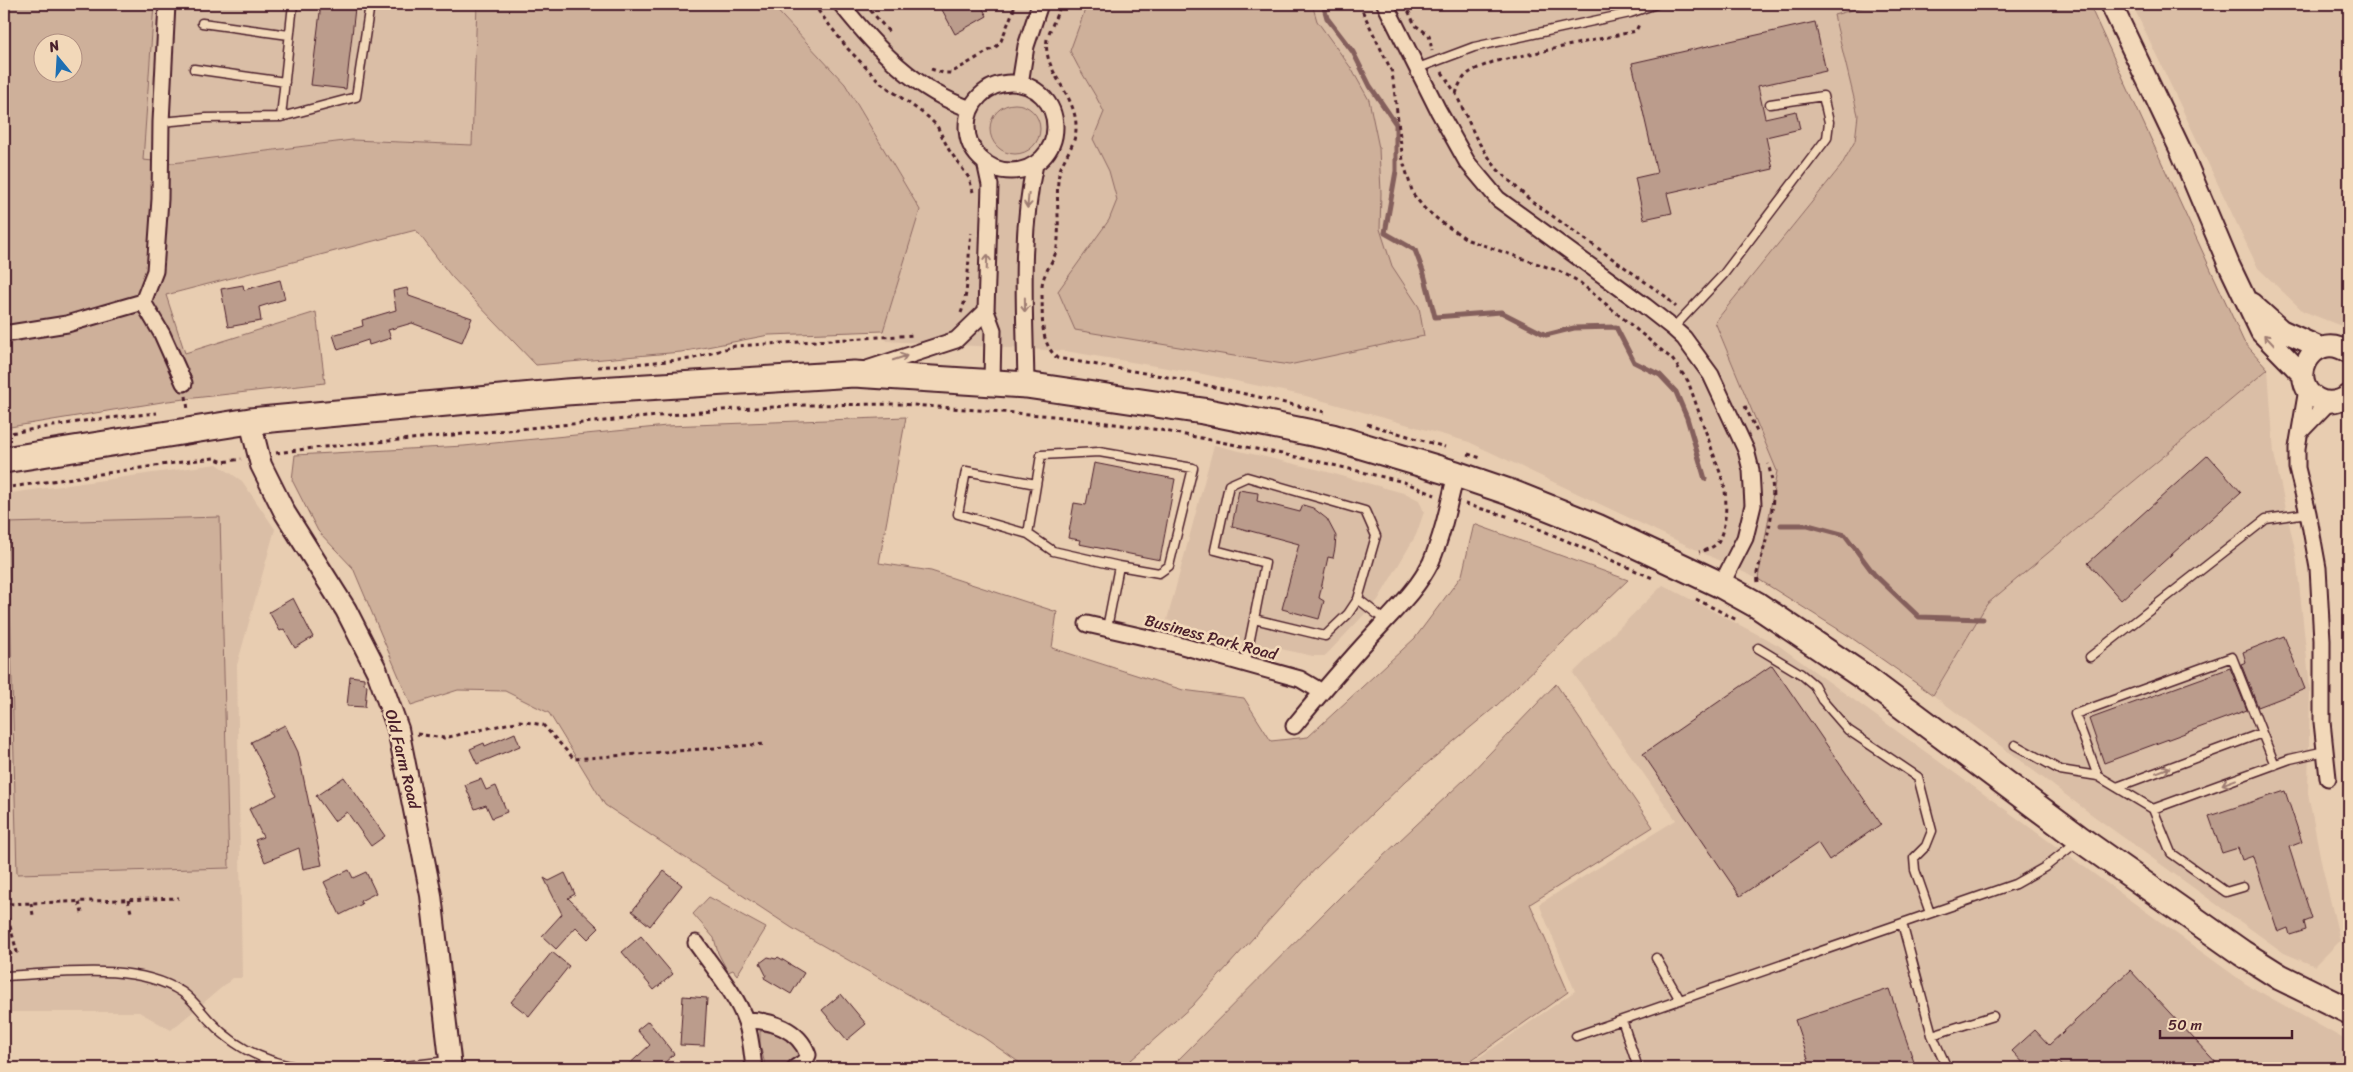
<svg xmlns="http://www.w3.org/2000/svg" width="2353" height="1072" font-family="Sriracha,sans-serif">
  <style>
    .built { fill: #dabea6 }
    .green { fill: #ceb09a; stroke: #8c6862; fill-rule: evenodd }
    .lines { fill: none; stroke-linecap: round; stroke-linejoin: round }
    .stream { stroke: #845e5b; stroke-width: 5 }
    .building { fill: #bb9c8c; stroke: #4a1f2b }
    .service-casing { stroke: #4a1f2b; stroke-width: 11 }
    .minor-casing { stroke: #4a1f2b; stroke-width: 19 }
    .tertiary-casing { stroke: #4a1f2b; stroke-width: 24 }
    .primary-casing { stroke: #4a1f2b; stroke-width: 29 }
    .path { stroke: #4a1f2b; stroke-width: 3; stroke-dasharray: 4 4; stroke-linecap: butt }
    .service { stroke: #f2d8b9; stroke-width: 8 }
    .minor { stroke: #f2d8b9; stroke-width: 15 }
    .tertiary { stroke: #f2d8b9; stroke-width: 20 }
    .primary { stroke: #f2d8b9; stroke-width: 25 }
    .oneway { stroke: #9e7c72 }
    .labels { text-anchor: middle; dominant-baseline: central; stroke-width: 5; stroke-linejoin: round; paint-order: stroke }
    .street-label { font-size: 16px; fill: #4a1f2b; stroke: #f2d8b9 }
  </style>
  <rect width="100%" height="100%" fill="#e8cdb1"/>
  <filter id="ink" filterUnits="userSpaceOnUse"><feTurbulence type="fractalNoise" baseFrequency=".02" numOctaves="2"/><feDisplacementMap in="SourceGraphic" scale="10" xChannelSelector="R" yChannelSelector="G"/><feConvolveMatrix kernelMatrix="1 2 1 2 8 2 1 2 1" color-interpolation-filters="sRGB"/></filter>
  <g filter="url(#ink)">
    <path class="built" d="M154 4H477L472 145 352 140 173 163 143 161Z
      M771 4H1873L1834 16 1858 115 1855 141 1841 166 1715 322 1777 471 1758 579 1469 442 1306 396 1203 374 1065 351 887 341 883 331 920 210 845 84Z
      M2132 4H2349V329L2303 311 2258 268Z
      M2268 369 2274 454 2296 555 2310 688 2308 793 2322 866 2340 941 2315 966 2284 953 2091 814 1933 695 1987 604Z
      M1214 445 1320 470 1407 494 1419 500 1424 512 1416 535 1378 600 1325 656H1313L1249 642 1167 620Z
      M217 464 242 481 275 529 237 665 242 978H233L171 1030 139 1012H4V494Z
      M1663 585 1778 645 2246 984 2349 1042V1068H1464L1575 991 1539 904 1676 820 1573 673Z"/>
    <path class="green" d="M4 4H154L143 160 173 163 352 140 472 145 477 4H771L845 84 920 210 883 331 769 335 681 352 536 365 451 276 416 230 166 295 185 353 316 312 325 383 168 401 4 428ZM42 42H72V72H42Z
      M1087 4H1312L1317 21 1351 68 1369 100 1379 148 1381 193 1380 229 1392 266 1419 307 1424 336 1289 365 1075 330 1058 291 1109 220 1117 200 1109 171 1093 139 1104 112C1094 91 1080 72 1070 51Z
      M1873 4H2089L2244 342 2268 369 1987 604 1933 695 1849 636 1758 579 1777 471 1715 322 1841 166 1855 141 1858 115 1834 15Z
      M990 129a25 25 0 1 1 50 0a25 25 0 1 1-50 0Z
      M906 417 879 563 931 571 1057 612 1052 648 1183 690 1244 698 1271 741 1308 737 1415 638 1462 575 1474 524 1628 580 1495 707 1407 780 1317 867 1192 1006 1122 1068H1027L983 1037 792 928 605 805 549 713 505 691 458 690 411 705 353 568 318 531 292 480 295 455 464 446 667 426Z
      M220 517 229 868 17 874 8 523Z
      M1556 684 1653 827 1530 904 1568 992 1460 1068H1170L1347 890 1465 779Z
      M709 897 766 928 737 975 733 970 728 972 718 953 714 938 693 914Z
      M760 1031C776 1032 792 1039 799 1055L782 1068H766L760 1045Z
      M742 1064V1068H686L687 1066Z"/>
    <g class="lines">
      <path class="stream" d="M1323 4 1327 18 1353 52 1370 86 1396 124V171L1385 233 1415 250 1424 274 1435 317 1501 312 1546 335 1574 328 1616 327 1634 362 1660 375 1676 392 1687 418 1705 479
        M1781 525H1808L1845 535 1874 574 1919 617 1983 619"/>
    </g>
    <path class="building" d="M321 4H338V7L355 8 346 89 311 85Z
      M939 4H980L987 16 955 34Z
      M1815 22 1826 71 1758 86 1765 118 1796 111 1800 129 1766 137 1773 169 1667 193 1672 213 1644 219 1635 178 1657 173 1632 63Z
      M280 280 285 299 259 307 261 321 228 327 221 289 243 285 244 290Z
      M407 288 409 296 472 318 462 342 412 323 388 330 391 338 369 345 368 340 338 350 333 335 363 326 362 320 396 310 393 291Z
      M2208 455 2241 492 2121 600 2088 563Z
      M1094 463 1175 479 1160 560 1079 544 1080 540 1068 538 1074 503 1086 505Z
      M1239 490 1258 493 1257 501 1300 512 1303 505 1313 508 1327 519 1336 536 1335 548 1333 558 1328 557 1319 598 1324 601 1319 619 1282 609 1299 544 1232 526Z
      M293 598 313 637 295 648 284 629 280 631 269 612Z
      M2284 636 2305 689 2258 707 2241 664 2246 662 2243 652Z
      M1772 665 1881 824 1829 860 1818 843 1740 896 1643 754Z
      M2230 668 2247 710 2104 763 2089 719Z
      M350 676 364 678V684L367 685 365 707 347 706Z
      M285 725 298 752 322 865 303 869 299 848 265 862 255 840 263 837 249 809 277 795 251 742Z
      M515 733 520 746 477 764 470 749 484 743 485 746Z
      M344 777 385 836 371 846 347 812 334 821 316 796Z
      M481 779 486 790 496 786 507 812 492 818 486 805 475 809 465 785Z
      M2285 791 2302 842 2289 847 2312 919 2304 922 2306 930 2290 935 2288 928 2278 932 2253 856 2242 860 2238 848 2222 853 2209 816Z
      M349 870 353 878 366 872 376 893 360 901 362 904 340 915 324 882Z
      M664 871 682 885 650 926 632 911Z
      M565 873 575 894 568 898 599 928 588 939 576 927 556 949 542 936 562 914 544 878 549 881Z
      M641 936 673 974 654 990 622 952Z
      M552 952 569 966 529 1016 511 1002Z
      M768 957 776 959 778 957 804 973 791 994 764 978 766 975 760 963Z
      M2130 970 2221 1068H2064L2059 1062 2052 1068H2028L2012 1051 2035 1030 2049 1045Z
      M1889 989 1916 1068H1891L1889 1064 1876 1068H1811L1795 1020Z
      M841 994 866 1024 847 1040 822 1010Z
      M683 996 707 998 704 1046 680 1045Z
      M648 1021 674 1054 659 1068H625L650 1045 637 1030Z"/>
    <g class="lines">
      <defs>
        <path id="service" d="M202 23 289 35
          M1418 68 1474 47 1630 13 1656 4
          M194 69 285 82
          M281 117 293 4
          M161 122 206 118 281 117 356 97 370 4
          M1673 328 1723 275 1827 138 1829 122 1823 96 1770 104
          M1028 534 958 514 966 471 1036 484
          M1358 599 1386 621
          M1107 628 1119 566 1159 573 1169 566 1193 468 1099 452 1041 455 1028 534 1053 551 1119 566
          M1758 648 1801 674 1814 685 1822 700 1848 730 1918 777 1932 831 1926 846 1914 858 1915 870 1930 913
          M2090 657 2266 519 2308 513
          M1245 664 1254 619 1325 636 1348 614 1358 599 1376 536 1365 511 1247 477 1229 485 1215 550 1265 563 1254 619
          M2015 745 2060 770 2098 776 2153 809 2290 759 2325 751
          M2098 776 2075 714 2232 657 2262 733
          M2117 787 2262 733 2275 765
          M2153 809 2171 853 2226 892 2243 887
          M1902 923 1932 1035 1947 1068
          M1656 958 1680 1000
          M4 976C59 974 133 961 182 992 193 999 202 1013 211 1022 235 1048 265 1062 300 1068
          M1622 1020 1638 1068
          M1932 1035 1993 1016
          M1576 1036 2015 884 2045 867 2078 841
          M388 1068 448 1061"/>
        <path id="minor" d="M841 4C876 48 916 91 971 109
          M1385 4 1438 110 1467 162 1498 199 1645 306 1673 328 1684 338 1711 375 1746 450 1751 470 1753 505 1745 538 1721 585
          M967 127a44 44 0 1 1 88 0a44 44 0 1 1-88 0Z
          M1020 84 1026 46 1040 4
          M985 162 990 185 986 311 993 330 992 382
          M143 302 162 334 184 383
          M4 334 67 324 143 302 155 271 160 199 161 122 167 4
          M867 369 956 340 986 311
          M1026 385C1025 312 1019 236 1035 164
          M2307 389 2297 448V468L2308 513 2318 568 2322 640V722L2328 778
          M2301 431 2329 402
          M1087 624 1175 644 1300 679 1322 692
          M1294 726C1321 693 1348 661 1377 630 1397 608 1417 590 1431 562 1443 534 1449 503 1456 474
          M696 943C712 966 737 995 746 1022 751 1037 752 1052 754 1068
          M746 1020C771 1020 799 1029 808 1055L804 1062 795 1068"/>
        <path id="tertiary" d="M2111 4 2181 151 2229 265 2261 332 2303 375
          M2251 303 2281 330 2321 348
          M2349 353C2310 326 2283 389 2323 401 2333 403 2341 401 2349 395
          M250 421 261 465 285 513 346 610 377 671 398 729 431 895 451 1068"/>
        <path id="primary" d="M4 460 250 421 566 392 854 374 1026 385 1203 411 1332 437 1456 474 1512 493 1597 527 1721 585 1757 605 1861 675 2080 839 2242 953 2280 977 2349 1011"/>
      </defs>
      <use href="#service" class="service-casing"/>
      <use href="#minor" class="minor-casing"/>
      <use href="#tertiary" class="tertiary-casing"/>
      <use href="#primary" class="primary-casing"/>
      <path class="path" d="M813 4 848 49 881 83 928 117 937 126 949 150 969 178 973 192
        M865 4 889 32
        M1359 4 1392 72 1403 161 1413 194 1424 208 1441 222 1468 240 1559 271 1578 281 1672 359 1688 381 1724 484C1727 501 1727 523 1719 540 1716 547 1706 550 1699 552
        M1405 4 1415 25 1429 35 1432 51
        M1049 33 1061 4
        M931 69 943 73H951L997 46 1001 41 1016 4
        M1442 72 1456 94 1477 140 1497 169 1530 200 1665 296 1676 307
        M1456 94C1462 72 1473 70 1493 62L1636 31 1640 22
        M1042 286C1043 272 1055 261 1057 247 1061 226 1054 190 1060 170 1065 155 1076 144 1076 128 1077 93 1042 73 1047 39
        M1042 295C1043 319 1039 340 1057 358L1179 379 1325 412
        M961 313C969 294 968 255 971 233
        M598 367 691 359 735 346 914 335
        M186 396 188 410
        M1745 406 1757 432
        M1367 424 1445 447
        M4 434 90 420 157 413
        M276 453 313 448 723 410 805 405 900 404 1054 416 1160 430 1312 460 1404 482 1435 495
        M1468 454 1481 458
        M4 488 175 463 214 458 223 462 241 459
        M1465 504 1510 517
        M1516 519 1655 579
        M1758 582 1757 573C1767 537 1780 501 1768 464
        M1696 599 1737 620
        M417 734 444 738 520 721 543 725 574 759 765 744
        M128 900 131 912
        M79 902 82 913
        M31 903 33 915
        M4 929 10 954 17 952 4 904 179 898"/>
      <use href="#service" class="service"/>
      <use href="#minor" class="minor"/>
      <use href="#tertiary" class="tertiary"/>
      <use href="#primary" class="primary"/>
    </g>
    <defs><path id="oneway-shaft" d="M-6 0H5M1.5-3L5.5 0L1.5 3" fill="none" stroke-width="1.6" stroke-linecap="round" stroke-linejoin="round" transform="scale(1.25)"/></defs>
    <g class="oneway">
      <use href="#oneway-shaft" transform="translate(1028 201) rotate(95)"/>
      <use href="#oneway-shaft" transform="translate(987 262) rotate(-88)"/>
      <use href="#oneway-shaft" transform="translate(1025 305) rotate(89)"/>
      <use href="#oneway-shaft" transform="translate(2269 340) rotate(-133)"/>
      <use href="#oneway-shaft" transform="translate(900 358) rotate(-18)"/>
      <use href="#oneway-shaft" transform="translate(2163 770) rotate(-21)"/>
      <use href="#oneway-shaft" transform="translate(2229 782) rotate(160)"/>
    </g>
  </g>
  <g class="labels">
    <g class="street-label">
      <text transform="translate(1211 637) rotate(15)">Business Park Road</text>
      <text transform="translate(403 759) rotate(76)">Old Farm Road</text>
    </g>
  </g>
  <rect width="2353" height="1072" fill="none" stroke="#f2d8b9" stroke-width="20"/>
  <rect x="10" y="10" width="2333" height="1052" fill="none" stroke="#4a1f2b" stroke-width="2" filter="url(#ink)"/>
  <g transform="translate(58 58) rotate(342)"><circle r="24" fill="#f2d8b9" stroke="#af8e80"/>
  <path d="M0-4L9 19L0 12L-9 19Z" fill="#1f6fb2"/>
  <text y="-8" font-size="14" font-weight="bold" text-anchor="middle" fill="#4a1f2b">N</text>
  </g>
  <path d="M2160 1030v8h132v-8" fill="none" stroke="#4a1f2b" stroke-width="2.5"/>
  <text x="2168" y="1030" font-size="15" fill="#4a1f2b" stroke="#f2d8b9" stroke-width="4" paint-order="stroke">50 m</text>
</svg>
